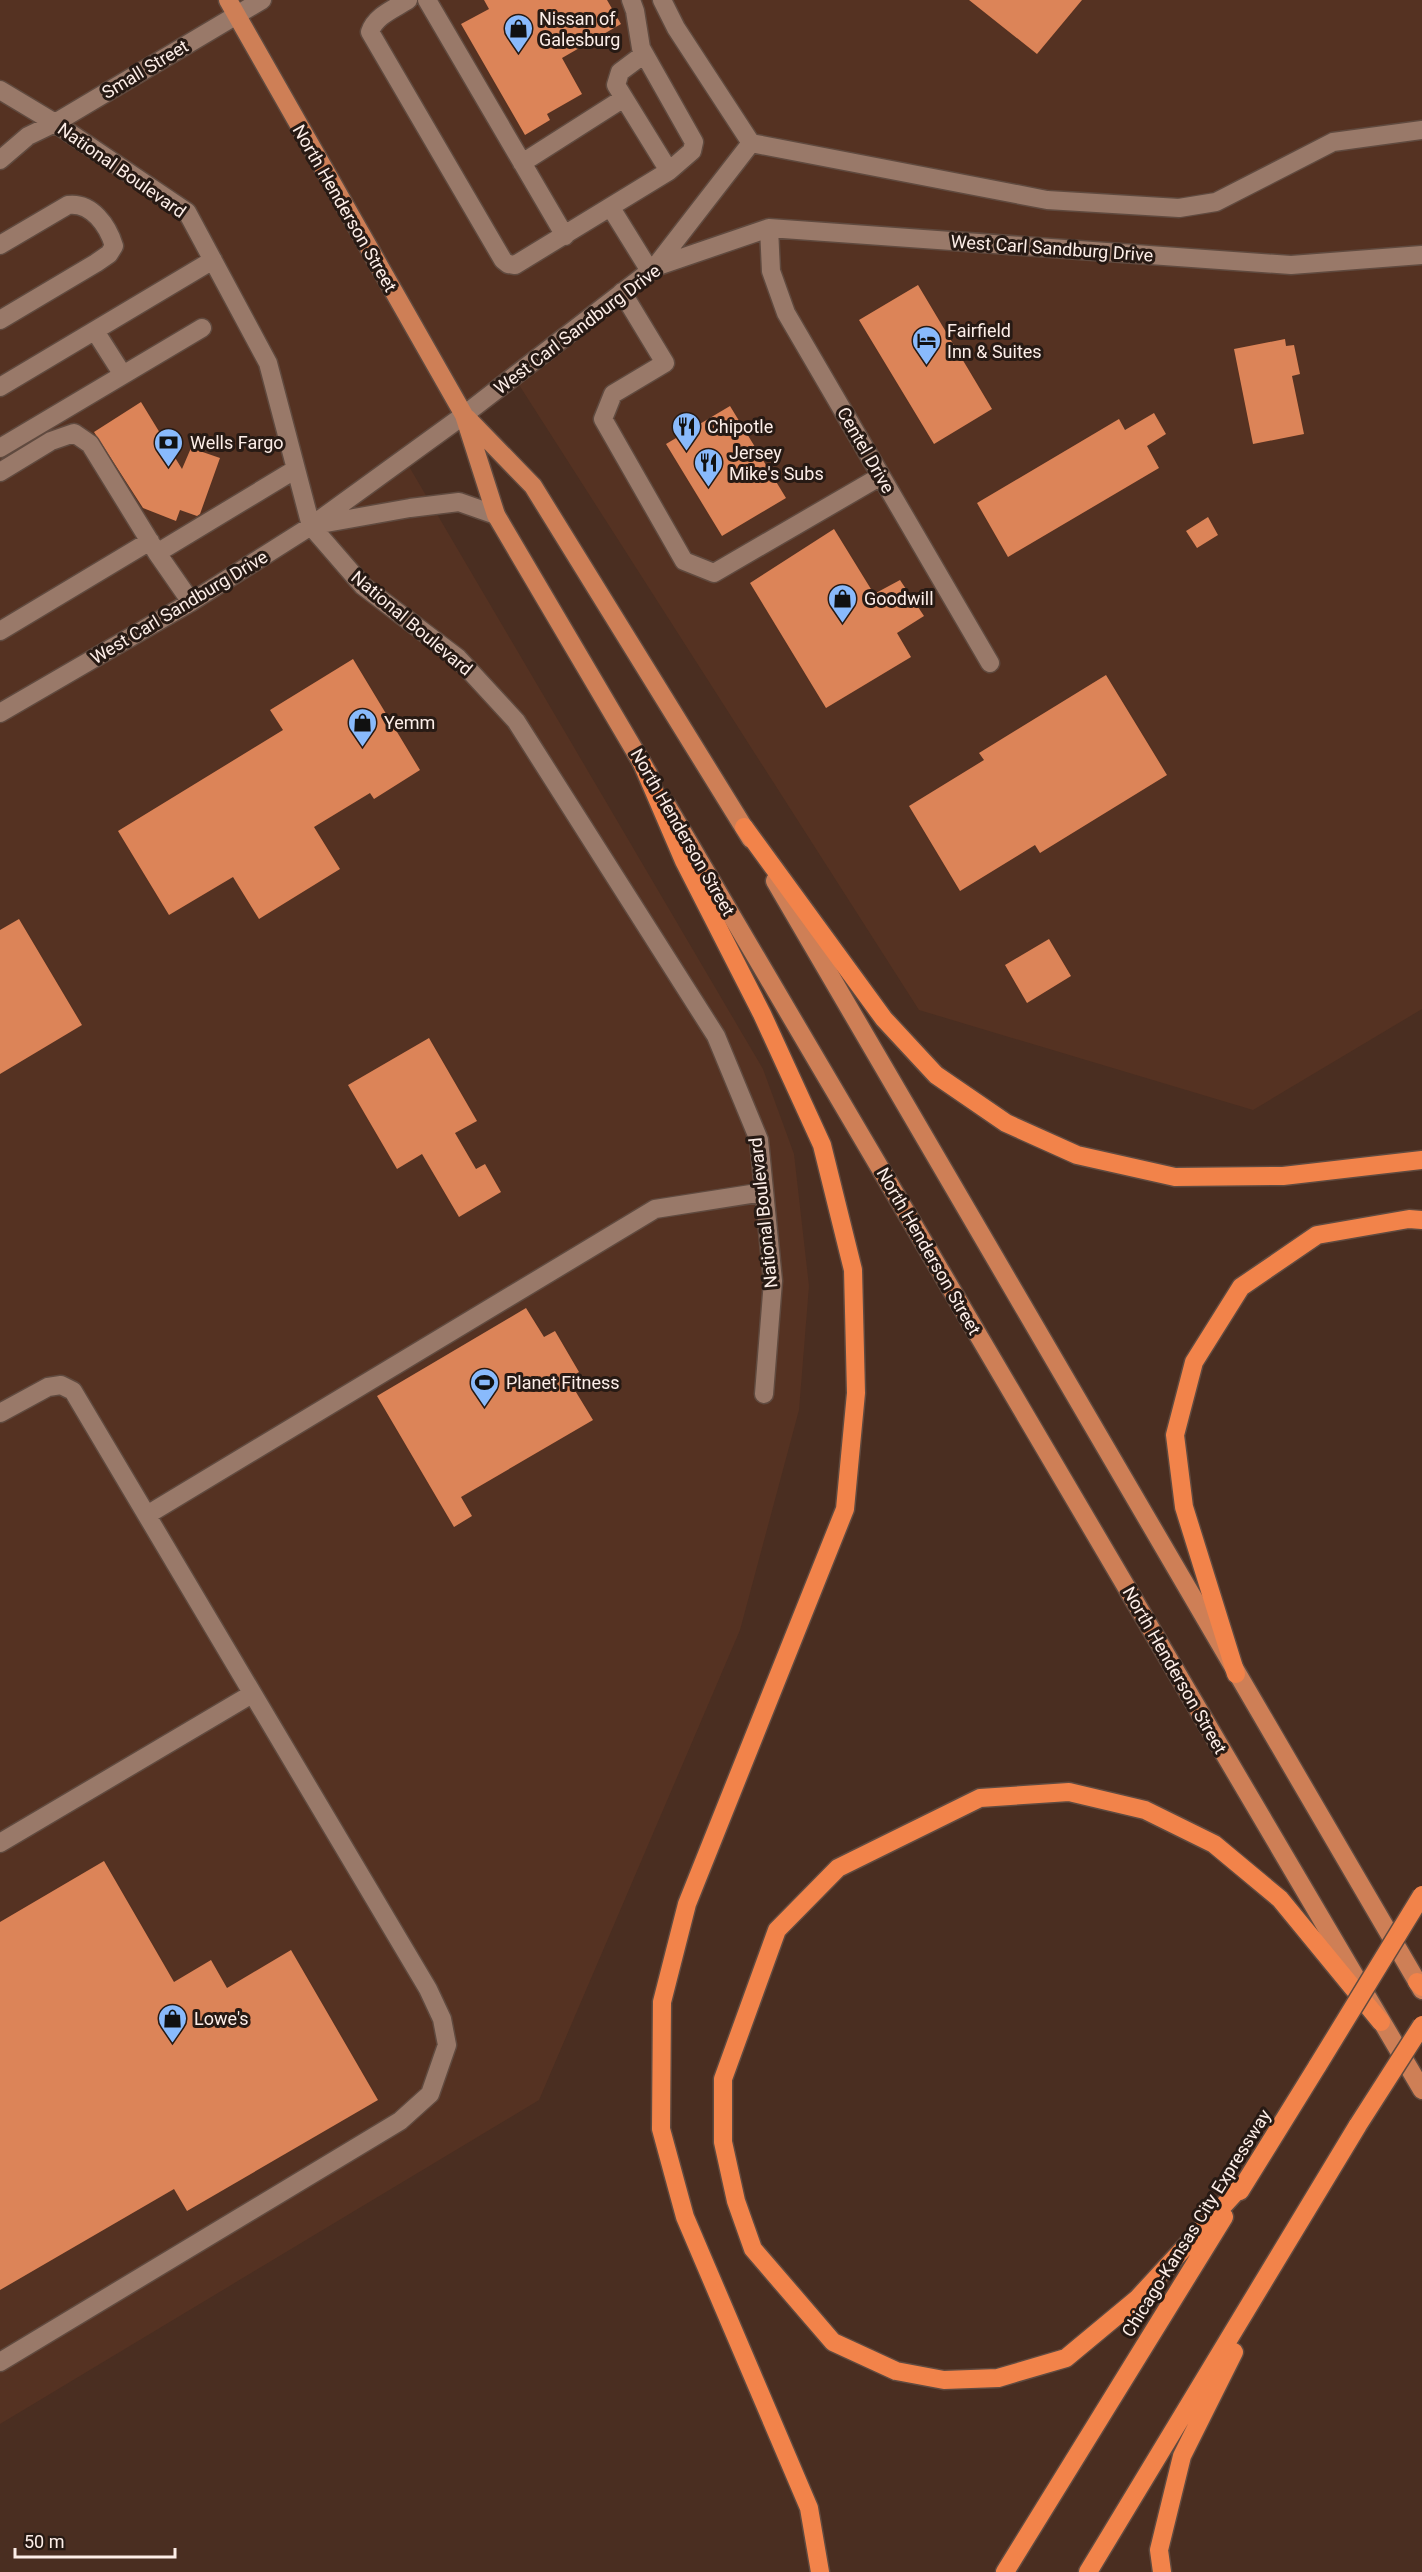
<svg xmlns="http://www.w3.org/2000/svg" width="1422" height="2572" font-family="Roboto,sans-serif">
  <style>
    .built { fill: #553222 }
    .building { fill: #dc8458 }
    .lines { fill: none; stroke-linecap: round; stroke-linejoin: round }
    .minor-casing { stroke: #604a3f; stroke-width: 21 }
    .major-casing { stroke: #604a3f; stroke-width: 21 }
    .highway-casing { stroke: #604a3f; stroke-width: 21 }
    .minor { stroke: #997969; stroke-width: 18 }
    .major { stroke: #ce7f56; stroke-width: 18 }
    .highway { stroke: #f2834a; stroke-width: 18 }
    .highway-bridge-casing { stroke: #604a3f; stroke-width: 21; stroke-linecap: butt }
    .highway-bridge { stroke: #f2834a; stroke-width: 18 }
    .labels { text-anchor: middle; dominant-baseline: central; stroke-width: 6; stroke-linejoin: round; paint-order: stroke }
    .poi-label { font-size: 18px; fill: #fdeee8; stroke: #271a14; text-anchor: start }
    .street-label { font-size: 18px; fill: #fdeee8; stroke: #271a14 }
  </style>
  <rect width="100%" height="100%" fill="#4a2e21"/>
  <path class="built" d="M0 0H1422V1009L1253 1110 919 1010 514 377 404 458 763 1069 794 1154 809 1286 799 1410 740 1630 539 2100 0 2424Z"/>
  <path class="building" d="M484 0H607L621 24 562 58 582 94 547 114 550 120 525 135 461 24 489 9Z
    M969 0H1082L1037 54Z
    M918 285 992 409 934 444 859 320Z
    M1285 339 1286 346 1294 345 1300 374 1292 376 1304 434 1253 444 1234 349Z
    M141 402 182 469 191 448 220 458 200 514 197 516 180 510 176 521 143 508 94 432Z
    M730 406 786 498 722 536 666 444Z
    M1154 413 1166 434 1147 446 1159 468 1008 557 977 503 1119 419 1125 430Z
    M1208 517 1218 535 1197 548 1186 531Z
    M834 529 874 594 900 580 924 616 897 633 911 657 826 708 750 583Z
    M353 659 420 770 374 799 370 793 314 827 340 869 259 919 233 877 169 915 118 831 283 730 270 710Z
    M1106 675 1167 775 1040 853 1035 845 960 891 909 806 984 760 979 753Z
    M19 919 82 1025 0 1074V930Z
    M1049 939 1071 976 1027 1003 1005 965Z
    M429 1038 477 1121 455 1133 476 1169 485 1164 501 1192 459 1217 422 1154 397 1169 348 1085Z
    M526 1308 544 1337 555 1331 579 1372 568 1379 593 1420 461 1497 472 1516 454 1527 377 1396Z
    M104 1861 174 1982 211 1960 227 1988 291 1950 378 2100 187 2211 174 2189 0 2290V1922Z"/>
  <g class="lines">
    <defs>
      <path id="minor" d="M408 0C394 9 375 16 370 32L503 260 508 264 515 265 669 171 692 151 694 142 641 48 635 11 631 0
        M427 0 565 236
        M662 0 676 28 751 143 1047 200 1179 208 1216 202 1333 142 1422 130
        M644 54 620 72 616 85 669 171
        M0 90 55 123 187 212 268 363 311 526 363 586 458 658 516 721 716 1036 759 1140 773 1281 764 1394
        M0 160 28 136 55 123 262 0
        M522 163 624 98
        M611 208 650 271
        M769 228 771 271 786 313 990 663
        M0 245 68 205C92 202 108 226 114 246L109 254 96 263 0 320
        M655 267 751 143
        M622 292 665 363 613 394 603 419 684 561 714 573 881 476
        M95 331 123 375
        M0 387 213 260
        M0 448 202 328
        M0 472 51 441 74 433 90 444 157 553 191 602
        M315 525 410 508 459 502 496 515
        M157 553 296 469
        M0 631 150 541
        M0 713 191 602 311 526 464 415 655 267 769 228 1291 265 1422 255
        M0 1413 48 1387 61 1385 73 1391 428 1989 442 2019 447 2045 430 2094 400 2121 0 2362
        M147 1515 655 1209 764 1192
        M0 1843 252 1694"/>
      <path id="major" d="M228 0 464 415 496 515 649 775
        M467 418 533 486 751 839
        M666 804 1422 2090
        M775 881 1422 1990"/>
      <path id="highway" d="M641 761 684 861 762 1014 822 1145 853 1270 856 1393 845 1509 687 1904 662 2002 661 2129 685 2217 809 2508 820 2572
        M744 827 884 1019 936 1075 1006 1123 1077 1155 1175 1177 1283 1176 1422 1160
        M1236 1674 1184 1507 1175 1435 1194 1362 1241 1287 1317 1235 1409 1219 1422 1220
        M1417 1982 1422 1987
        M1247 2180 1137 2299 1066 2358 998 2378 944 2380 896 2371 833 2342 753 2249 736 2201 723 2142V2079L777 1930 838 1868 980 1798 1069 1792 1145 1810 1214 1844 1280 1899 1381 2022
        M1240 2191 1318 2065
        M1005 2572 1224 2217
        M1088 2572 1358 2125
        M1162 2572 1159 2550 1182 2456 1234 2352"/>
    </defs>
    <use href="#minor" class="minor-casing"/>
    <use href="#major" class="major-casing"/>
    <use href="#highway" class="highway-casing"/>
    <use href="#minor" class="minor"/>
    <use href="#major" class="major"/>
    <use href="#highway" class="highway"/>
    <defs>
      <path id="highway-bridge" d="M1318 2065 1422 1895
        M1358 2125 1422 2025"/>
    </defs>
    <use href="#highway-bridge" class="highway-bridge-casing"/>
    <use href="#highway-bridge" class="highway-bridge"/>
  </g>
  <defs>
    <symbol id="shop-pin" viewBox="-11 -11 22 30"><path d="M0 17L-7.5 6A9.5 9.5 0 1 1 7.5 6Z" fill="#89bafc" stroke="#271a14"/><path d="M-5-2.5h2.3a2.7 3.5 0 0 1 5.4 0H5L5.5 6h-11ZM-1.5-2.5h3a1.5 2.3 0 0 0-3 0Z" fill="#111"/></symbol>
    <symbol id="hotel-pin" viewBox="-11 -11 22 30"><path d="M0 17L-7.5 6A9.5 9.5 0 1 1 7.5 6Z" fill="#89bafc" stroke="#271a14"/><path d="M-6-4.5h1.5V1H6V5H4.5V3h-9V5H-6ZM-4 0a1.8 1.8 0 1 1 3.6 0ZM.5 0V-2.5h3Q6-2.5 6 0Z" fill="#111"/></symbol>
    <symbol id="restaurant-pin" viewBox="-11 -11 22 30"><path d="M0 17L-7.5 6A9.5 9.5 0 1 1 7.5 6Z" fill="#89bafc" stroke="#271a14"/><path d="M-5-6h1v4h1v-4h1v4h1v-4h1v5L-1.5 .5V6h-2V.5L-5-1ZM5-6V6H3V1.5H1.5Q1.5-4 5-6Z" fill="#111"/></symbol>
    <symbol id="bank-pin" viewBox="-11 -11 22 30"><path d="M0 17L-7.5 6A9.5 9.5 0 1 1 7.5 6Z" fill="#89bafc" stroke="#271a14"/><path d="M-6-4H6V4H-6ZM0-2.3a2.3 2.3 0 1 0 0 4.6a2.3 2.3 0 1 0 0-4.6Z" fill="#111"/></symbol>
    <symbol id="stadium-pin" viewBox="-11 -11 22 30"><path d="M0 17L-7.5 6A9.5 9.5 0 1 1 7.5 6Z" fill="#89bafc" stroke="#271a14"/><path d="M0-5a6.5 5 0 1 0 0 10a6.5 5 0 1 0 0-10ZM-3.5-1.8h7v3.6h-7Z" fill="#111"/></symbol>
  </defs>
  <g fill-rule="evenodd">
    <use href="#shop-pin" x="502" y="12" width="33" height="45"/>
    <use href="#hotel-pin" x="910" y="324" width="33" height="45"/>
    <use href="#restaurant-pin" x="670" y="410" width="33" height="45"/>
    <use href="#bank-pin" x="152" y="426" width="33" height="45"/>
    <use href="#restaurant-pin" x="692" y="446" width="33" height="45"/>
    <use href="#shop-pin" x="826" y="582" width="33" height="45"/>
    <use href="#shop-pin" x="346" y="706" width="33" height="45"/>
    <use href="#stadium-pin" x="468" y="1366" width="33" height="45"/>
    <use href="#shop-pin" x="156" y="2002" width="33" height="45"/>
  </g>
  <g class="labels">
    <g class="poi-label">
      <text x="539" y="18">Nissan of<tspan x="539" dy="21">Galesburg</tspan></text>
      <text x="947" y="330">Fairfield<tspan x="947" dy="21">Inn &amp; Suites</tspan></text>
      <text x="707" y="426">Chipotle</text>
      <text x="190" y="442">Wells Fargo</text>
      <text x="729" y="452">Jersey<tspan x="729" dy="21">Mike's Subs</tspan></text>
      <text x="864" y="598">Goodwill</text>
      <text x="384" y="722">Yemm</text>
      <text x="506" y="1382">Planet Fitness</text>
      <text x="194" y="2018">Lowe's</text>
    </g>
    <g class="street-label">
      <text transform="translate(145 69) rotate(-31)">Small Street</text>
      <text transform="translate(122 170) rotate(35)">National Boulevard</text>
      <text transform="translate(345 208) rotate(60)">North Henderson Street</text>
      <text transform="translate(1052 248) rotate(4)">West Carl Sandburg Drive</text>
      <text transform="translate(577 329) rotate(-37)">West Carl Sandburg Drive</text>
      <text transform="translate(866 450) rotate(60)">Centel Drive</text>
      <text transform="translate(179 607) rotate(-31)">West Carl Sandburg Drive</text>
      <text transform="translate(412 623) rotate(40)">National Boulevard</text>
      <text transform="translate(683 832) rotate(60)">North Henderson Street</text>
      <text transform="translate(763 1213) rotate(-96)">National Boulevard</text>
      <text transform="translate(929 1251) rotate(60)">North Henderson Street</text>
      <text transform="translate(1175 1670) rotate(60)">North Henderson Street</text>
      <text transform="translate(1196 2223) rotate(-58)">Chicago-Kansas City Expressway</text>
    </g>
  </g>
  <path d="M15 2548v9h160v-9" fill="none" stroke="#fdeee8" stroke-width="3"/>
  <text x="24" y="2548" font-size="18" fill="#fdeee8" stroke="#271a14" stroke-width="4.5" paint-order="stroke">50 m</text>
</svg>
